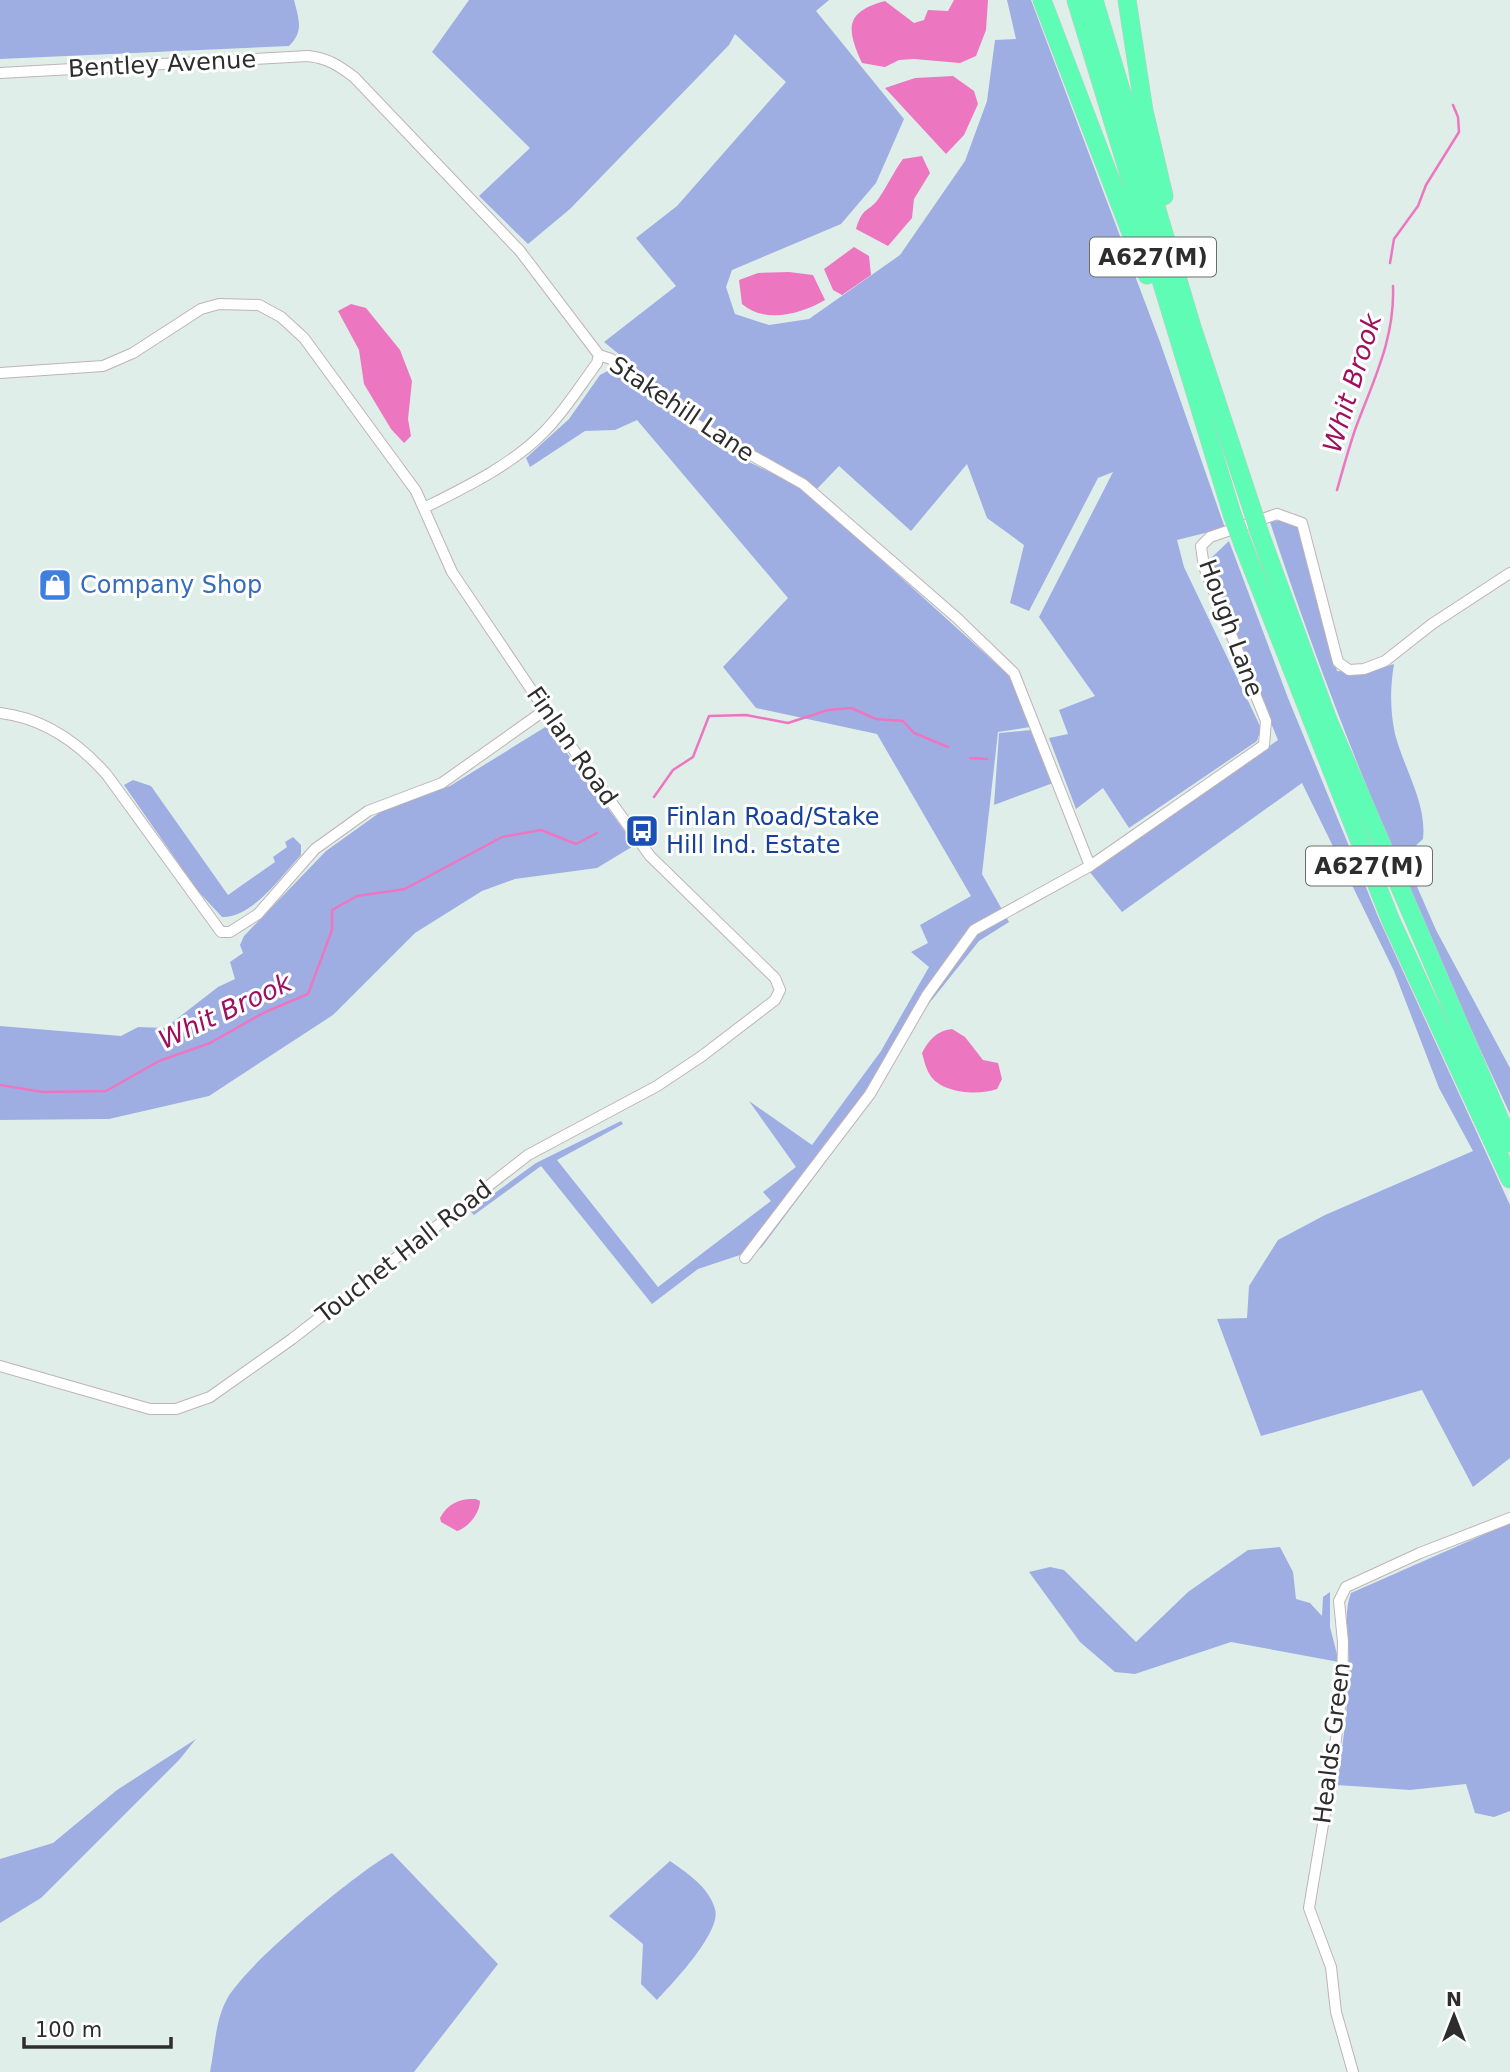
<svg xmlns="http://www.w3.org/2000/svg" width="1510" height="2072" font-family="'DejaVu Sans',sans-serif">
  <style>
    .green { fill: #9eaee3 }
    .water { fill: #ed76c0 }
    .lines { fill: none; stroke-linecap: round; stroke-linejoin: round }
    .stream { stroke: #ed76c0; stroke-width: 2.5 }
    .minor-casing { stroke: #c0b3b4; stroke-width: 12 }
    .highway-casing { stroke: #c8c8c8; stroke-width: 19 }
    .minor { stroke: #fff; stroke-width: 10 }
    .highway { stroke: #5efcb5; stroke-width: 18 }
    .highway-bridge-casing { stroke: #c8c8c8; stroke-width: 19; stroke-linecap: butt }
    .highway-bridge { stroke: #5efcb5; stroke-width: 18 }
    .labels { text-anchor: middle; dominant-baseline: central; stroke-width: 6; stroke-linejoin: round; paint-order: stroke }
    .shield { fill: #fff; stroke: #6c6c6c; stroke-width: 2 }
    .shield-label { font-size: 23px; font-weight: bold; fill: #2d2d2d }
    .street-label { font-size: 24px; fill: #2d2d2d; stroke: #fff }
    .shop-label { font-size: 24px; fill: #366cbe; stroke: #fff; text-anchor: start }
    .transit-label { font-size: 24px; fill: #164399; stroke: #fff; text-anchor: start }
    .water-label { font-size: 26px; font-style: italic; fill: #9e105d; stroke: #fff }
  </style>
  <rect width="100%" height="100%" fill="#e0eeea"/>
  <path class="green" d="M0 0H294C299 20 304 31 289 46L0 59Z
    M469 0H829L816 11 904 119 876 183 841 224 732 270 726 287 735 314 769 325 809 319 900 255 965 161 987 101 995 40 1016 39 1007 0H1031L1160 342 1225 528 1177 540 1184 567 1261 728 1257 741 1129 828 1103 788 1076 809 1049 738 1068 734 1059 710 1095 696 1039 617 1113 472 1098 478 1029 611 1010 603 1024 545 987 518 967 464 911 531 839 466 816 490 706 425 604 342 676 286 636 238 677 206 786 82 735 34 729 45 570 209 528 244 479 196 530 148 432 52Z
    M611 369 722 449 801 487 1012 678 1030 727 998 732 982 874 1009 922 979 941 923 1011 868 1105 761 1248 698 1269 652 1304 541 1166 474 1215 470 1211 536 1163 621 1121 623 1124 557 1160 658 1287 771 1201 763 1192 796 1167 749 1101 812 1145 881 1051 929 967 911 952 928 943 920 925 971 896 877 734 756 708 723 667 788 598 637 420 615 430 585 431 530 467 526 458 569 419 600 375Z
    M1287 519 1299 528 1337 671 1365 673 1394 664C1390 688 1390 710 1395 734 1404 769 1427 803 1423 839L1411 850 1408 866 1436 930 1510 1068V1114C1420 921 1336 725 1270 522Z
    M1229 541 1288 698 1379 919 1510 1205V1458L1473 1487 1422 1390 1261 1436 1217 1319 1247 1318 1249 1286 1278 1240 1325 1215 1473 1151 1439 1088 1394 971 1302 783 1122 912 1089 871 1278 740 1219 598 1209 565 1211 558Z
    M547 726 635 845 597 868 515 879 482 891 415 933 333 1015 209 1096 109 1119 0 1120V1026L121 1036 138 1027 165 1028 218 987 235 979 230 962 243 953 240 945 244 936 326 851 386 808 450 786Z
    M1031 730 1053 783 994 805 999 733Z
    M133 780 151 786 228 895 275 862 273 857 287 847 285 842 293 837 301 845V855C282 875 253 918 222 917L197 890 124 785Z
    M1510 1523V1811L1494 1817 1475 1813 1466 1784 1410 1790 1337 1785C1343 1743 1349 1701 1349 1658 1349 1636 1343 1614 1351 1593Z
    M1280 1547 1293 1572 1296 1599 1310 1603 1322 1616 1323 1597 1330 1592V1627L1339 1662 1231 1642 1135 1674 1115 1672 1080 1642 1029 1572 1050 1567 1064 1570 1136 1642 1188 1592 1248 1550Z
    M196 1739 179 1760 41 1898 0 1923V1859L53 1843 117 1790Z
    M392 1853 498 1964 414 2072H210C215 2047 215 2021 227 1999 246 1964 355 1874 392 1853Z
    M670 1861C687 1873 709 1887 715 1909 722 1932 672 1984 657 2000L641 1984 643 1944 609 1916Z"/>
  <path class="water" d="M954 0H988L986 30 976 56 960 63 914 59 899 60 885 67 862 63C846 28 845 12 885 1L914 23 924 20 928 10 948 11Z
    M953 76 974 91 978 104 964 135 946 154 885 88 915 78Z
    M922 156 930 173 914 199 912 218 888 246 856 229C863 205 869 213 879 198 888 185 894 171 903 159Z
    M854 247 869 256 871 275 842 295 833 290 824 269Z
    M789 272 813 275 825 300C801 314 765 324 742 304L739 280 758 273Z
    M351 304 366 308 400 350 412 381 408 419 411 436 404 443 391 429 364 384 359 350 338 311Z
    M952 1029 965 1037 983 1060 998 1063 1002 1079 997 1089C978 1096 941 1093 930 1075 926 1069 924 1060 922 1053 929 1040 936 1031 952 1029Z
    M476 1499 480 1501C480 1513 468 1528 457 1531L441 1522 440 1518C448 1503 460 1498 476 1499Z"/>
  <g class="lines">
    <path class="stream" d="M1390 263 1394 239 1418 206 1426 185 1459 132 1458 117 1453 105
      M1337 490C1343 469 1349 447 1356 427 1374 379 1395 338 1393 286
      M970 758 987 759
      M654 797 673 770 693 757 709 716 746 715 788 723 828 710 851 708 876 719 903 721 914 733 948 747
      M0 1085 43 1092 106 1091 159 1061 210 1043 263 1013 308 994 332 930V910L357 896 405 889 502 837 541 830 576 844 597 833"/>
    <defs>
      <path id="minor" d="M0 73 308 56C327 58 338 65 354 77L520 251 599 355 611 359 694 423 803 484 957 618 1014 673 1090 866
        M0 373 103 366 133 353 201 309 219 304 259 305 281 317 304 338 416 491 452 572 545 710 650 856 775 978 780 990 775 1000 702 1056 657 1086 528 1155 292 1339 210 1397 176 1409H150L0 1366
        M424 508C464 488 512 465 544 432 564 412 580 386 597 363L599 355
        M0 713C44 718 78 742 107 775L221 932H230L258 914 315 849 368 811 442 783 545 710
        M745 1258 870 1094 927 995 974 930 1090 866 1264 745 1266 721 1204 567 1201 546 1210 537 1277 514 1302 523 1338 662 1349 670 1364 669 1385 661 1432 624 1510 573
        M1353 2072 1336 2012 1331 1967 1309 1908 1332 1771 1342 1690 1343 1642 1339 1601 1346 1587 1420 1553 1510 1518"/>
      <path id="highway" d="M1042 0 1147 275
        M1076 0 1232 514
        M1094 0 1192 327 1252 509
        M1127 0 1144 111 1164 196
        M1260 534 1328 720 1510 1143
        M1244 547 1391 921 1510 1179"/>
    </defs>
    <use href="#minor" class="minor-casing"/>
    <use href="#highway" class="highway-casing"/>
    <use href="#minor" class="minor"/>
    <use href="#highway" class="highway"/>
    <defs>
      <path id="highway-bridge" d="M1252 509 1260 534
        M1232 514 1244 547"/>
    </defs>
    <use href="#highway-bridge" class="highway-bridge-casing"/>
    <use href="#highway-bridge" class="highway-bridge"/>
  </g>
  <defs>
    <symbol id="shop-square" viewBox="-11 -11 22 22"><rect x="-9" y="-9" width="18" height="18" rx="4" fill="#3f7fe0" stroke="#fff"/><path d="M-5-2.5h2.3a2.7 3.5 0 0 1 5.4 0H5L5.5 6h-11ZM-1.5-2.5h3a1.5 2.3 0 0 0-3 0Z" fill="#fff"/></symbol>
    <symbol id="bus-square" viewBox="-11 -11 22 22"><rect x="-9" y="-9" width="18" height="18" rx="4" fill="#1a4fb4" stroke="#fff"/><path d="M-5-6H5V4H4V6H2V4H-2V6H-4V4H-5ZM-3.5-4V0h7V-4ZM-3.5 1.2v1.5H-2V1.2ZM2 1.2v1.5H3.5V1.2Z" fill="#fff"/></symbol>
  </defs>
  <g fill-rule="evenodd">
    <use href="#shop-square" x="36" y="566" width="38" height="38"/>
    <use href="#bus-square" x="623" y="812" width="38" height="38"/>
  </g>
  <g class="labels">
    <g class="shield">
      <rect x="1090" y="237.5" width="126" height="39" rx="5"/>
      <rect x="1306" y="846.5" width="126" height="39" rx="5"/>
    </g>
    <g class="shield-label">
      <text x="1153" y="257">A627(M)</text>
      <text x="1369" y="866">A627(M)</text>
    </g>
    <g class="street-label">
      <text transform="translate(162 64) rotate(-3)">Bentley Avenue</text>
      <text transform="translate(682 409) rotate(34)">Stakehill Lane</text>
      <text transform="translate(1231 628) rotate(70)">Hough Lane</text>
      <text transform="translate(572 746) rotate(55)">Finlan Road</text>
      <text transform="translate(404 1252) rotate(-38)">Touchet Hall Road</text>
      <text transform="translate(1332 1743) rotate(-83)">Healds Green</text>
    </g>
    <g class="shop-label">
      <text x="80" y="585">Company Shop</text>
    </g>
    <g class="transit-label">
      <text x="666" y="817">Finlan Road/Stake<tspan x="666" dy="28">Hill Ind. Estate</tspan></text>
    </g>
    <g class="water-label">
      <text transform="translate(1352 383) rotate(-73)">Whit Brook</text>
      <text transform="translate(225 1011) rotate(-25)">Whit Brook</text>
    </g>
  </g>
  <g transform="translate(1454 2016)" stroke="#ffffff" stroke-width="5" paint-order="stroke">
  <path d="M0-5L12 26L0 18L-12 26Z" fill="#2d2d2d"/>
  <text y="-10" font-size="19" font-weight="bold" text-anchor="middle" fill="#2d2d2d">N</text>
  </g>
  <path d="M24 2037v10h147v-10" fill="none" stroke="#2d2d2d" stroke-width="3.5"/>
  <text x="35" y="2037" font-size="21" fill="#2d2d2d" stroke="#ffffff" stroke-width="5" paint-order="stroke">100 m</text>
</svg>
